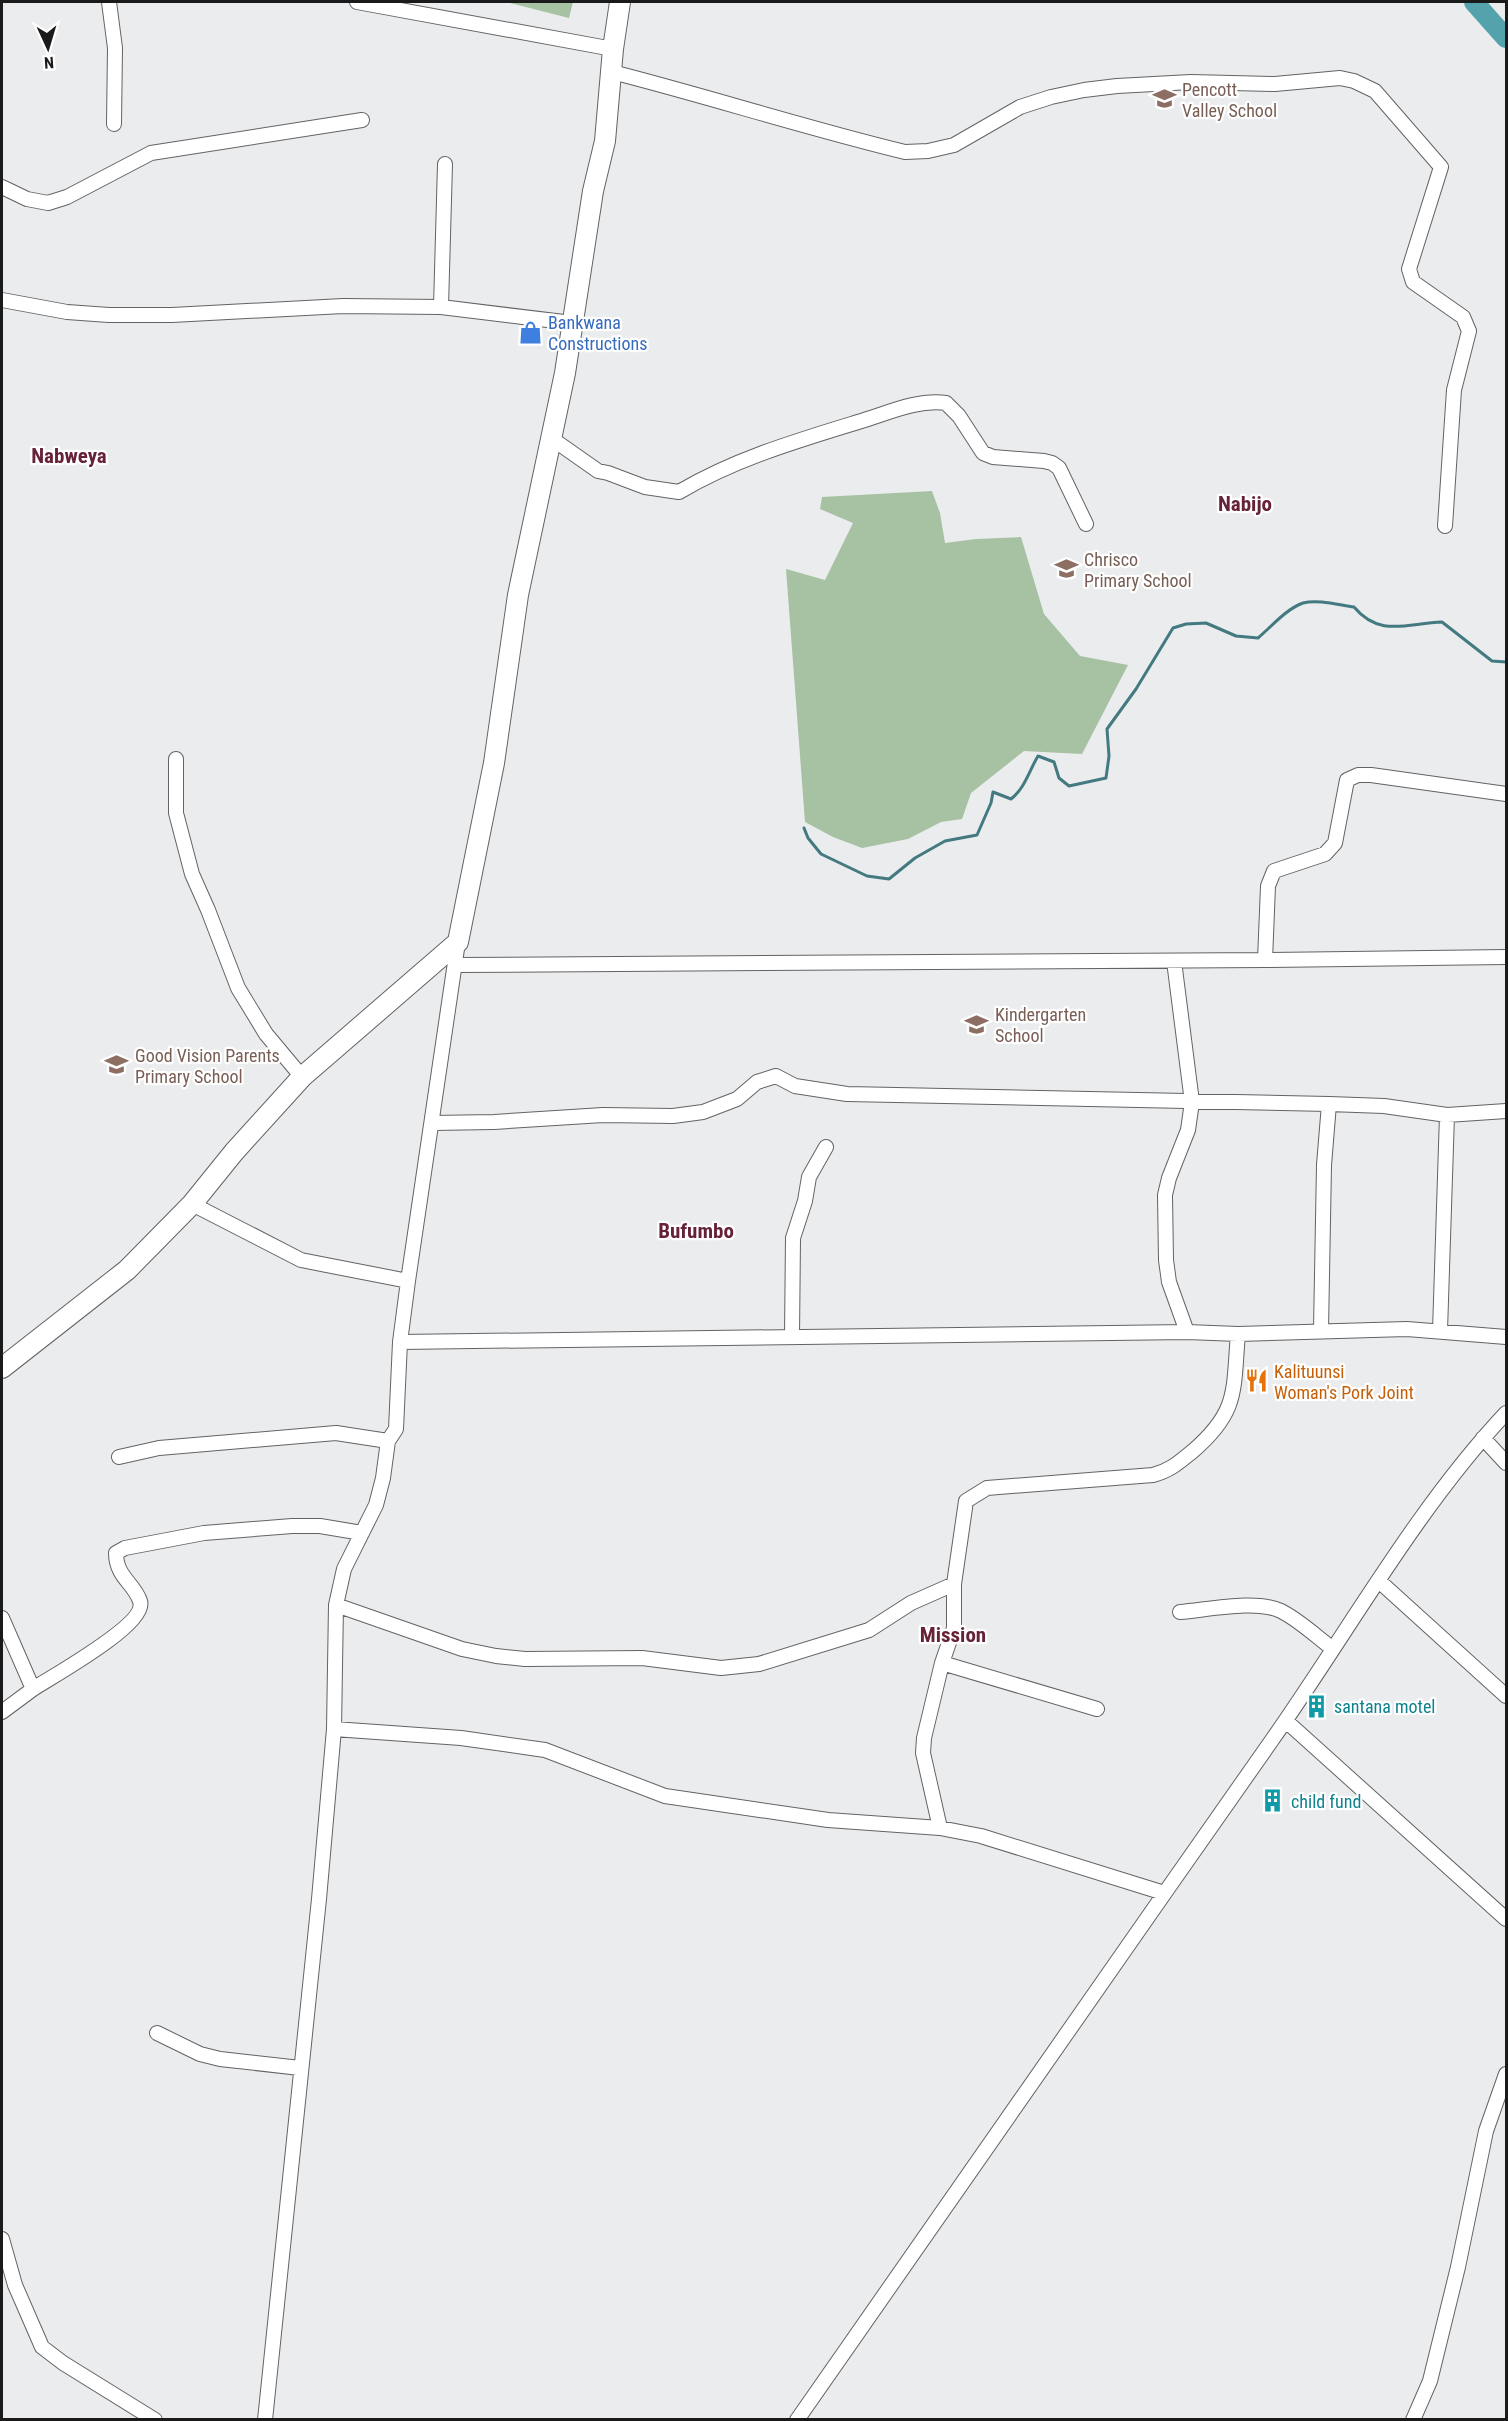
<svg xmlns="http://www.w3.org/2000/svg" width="1508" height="2421" font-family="'Roboto Condensed',sans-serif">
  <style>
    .garden { fill: #a7c1a3 }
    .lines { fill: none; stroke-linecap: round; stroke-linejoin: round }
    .stream { stroke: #437980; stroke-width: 3 }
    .river { stroke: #54a2ab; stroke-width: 20 }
    .street-casing { stroke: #636365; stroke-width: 16 }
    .secondary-casing { stroke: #636365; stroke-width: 22 }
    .street { stroke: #fff; stroke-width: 14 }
    .secondary { stroke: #fff; stroke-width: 20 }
    .labels { text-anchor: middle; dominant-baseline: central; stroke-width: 4.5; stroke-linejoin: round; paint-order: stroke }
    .education-label { font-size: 18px; fill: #785e54; stroke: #fff; text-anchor: start }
    .shop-label { font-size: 18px; fill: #366cbe; stroke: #fff; text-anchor: start }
    .food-label { font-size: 18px; fill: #c56008; stroke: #fff; text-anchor: start }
    .culture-label { font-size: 18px; fill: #0d838f; stroke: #fff; text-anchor: start }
    .quarter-label { font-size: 21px; font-weight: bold; fill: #662237; stroke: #fff }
  </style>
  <rect width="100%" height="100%" fill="#ebecee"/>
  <path class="garden" d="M506 2H573L569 18Z
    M932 491 940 513 945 543 976 539 1021 537 1044 614 1080 656 1128 665 1082 754 1024 751 971 793 962 819 941 822 908 839 862 848 833 837 805 822 786 569 825 580 853 523 820 509 822 497Z"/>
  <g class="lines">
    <path class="stream" d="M804 828 808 838 821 854 867 876 889 879 915 858 945 841 977 835 991 803 993 792 1011 799C1025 788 1029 771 1038 756L1054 762 1059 778 1069 786 1106 778 1109 756 1107 729 1136 689 1173 628 1186 624 1206 623 1236 636 1258 638C1271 627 1286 609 1303 603 1318 599 1339 605 1354 607 1380 638 1407 623 1442 622L1492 661 1506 662"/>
    <path class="river" d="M1474 2 1506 38"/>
    <defs>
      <path id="street" d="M109 2 115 48 114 124
        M357 2 613 49
        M612 72C710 97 806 128 905 152L928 151 954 145 1020 107 1051 97 1084 90 1117 86 1191 82 1275 84 1340 78 1354 81 1375 91 1441 167 1409 269 1413 282 1463 317 1469 331 1454 390 1445 526
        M2 187 27 199 48 203 67 197 151 153 362 120
        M2 300 67 312 109 315H172L343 306 441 307 572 323
        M441 307 445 164
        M551 438 598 471 608 473 645 487 679 492C735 459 796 441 858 422 886 414 916 399 946 403L959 416 983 453 993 457 1044 461 1052 463 1059 468 1086 524
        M176 759V813L192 874 208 910 238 988 266 1034 302 1077
        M1265 960 1268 886 1274 871 1325 854 1335 843 1347 780 1358 775H1371L1506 794
        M1174 961 1192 1102 1188 1130 1169 1178 1165 1195 1166 1260 1169 1282 1187 1332
        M456 965 1265 960 1506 957
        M432 1123 494 1122 603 1115 673 1116 703 1112 737 1099 757 1082 776 1076 795 1086 847 1094 1329 1104
        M192 1204 301 1260 408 1281
        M1321 1330 1324 1165 1329 1104 1384 1106 1447 1115
        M1440 1331 1447 1115 1506 1111
        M792 1337 793 1238 805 1201 809 1177 826 1147
        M400 1342 1187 1332 1238 1334 1407 1329 1506 1337
        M1483 1438 1506 1463
        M119 1457 159 1448 336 1433 388 1441
        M1379 1581 1506 1696
        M336 1605 462 1649 496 1656 525 1659 642 1658 721 1668 759 1664 869 1630 911 1603 954 1584
        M1180 1612C1207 1610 1256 1599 1281 1611 1299 1620 1317 1637 1333 1649
        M2 1618 33 1689 2 1712
        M942 1663 1097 1709
        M33 1689C51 1677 148 1624 140 1601 134 1583 116 1577 116 1553L125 1548 204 1533 292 1526H320L362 1533
        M1286 1721 1506 1919
        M334 1729 461 1738 545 1750 665 1796 828 1820 940 1828 981 1836 1164 1893
        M940 1828 923 1753 924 1738 942 1663 954 1628V1584L966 1501 987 1488 1153 1475C1171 1470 1178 1463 1193 1451 1239 1411 1233 1391 1238 1334
        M157 2033 200 2054 220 2059 300 2068
        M2 2239 15 2285 42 2347 63 2363 155 2420
        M265 2420 319 1899 334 1729 336 1605 344 1569 376 1505 383 1478 388 1441 396 1429 400 1342 408 1281 458 942
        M797 2420C956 2193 1113 1966 1272 1740 1348 1632 1416 1509 1506 1413
        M1413 2420 1430 2381 1458 2267 1486 2131 1506 2074"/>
      <path id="secondary" d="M2 1368 127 1270 192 1204 234 1152 302 1077 458 942 494 763 518 595 565 373 593 191 605 141 613 49 620 2"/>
    </defs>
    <use href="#street" class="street-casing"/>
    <use href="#secondary" class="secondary-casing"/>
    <use href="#street" class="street"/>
    <use href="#secondary" class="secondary"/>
  </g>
  <defs>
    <symbol id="school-bare" viewBox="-9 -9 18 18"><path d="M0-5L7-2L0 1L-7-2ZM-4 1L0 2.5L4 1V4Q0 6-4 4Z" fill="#8d6e63" stroke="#fff" stroke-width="2.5" paint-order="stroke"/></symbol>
    <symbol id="shop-bare" viewBox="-9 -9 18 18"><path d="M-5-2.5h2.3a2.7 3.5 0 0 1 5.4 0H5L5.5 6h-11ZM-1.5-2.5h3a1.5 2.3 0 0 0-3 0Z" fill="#3f7fe0" stroke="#fff" stroke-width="2.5" paint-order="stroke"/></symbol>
    <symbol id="restaurant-bare" viewBox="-9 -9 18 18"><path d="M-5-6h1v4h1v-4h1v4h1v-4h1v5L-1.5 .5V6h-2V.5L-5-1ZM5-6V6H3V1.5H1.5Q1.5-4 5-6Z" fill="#e8710a" stroke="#fff" stroke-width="2.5" paint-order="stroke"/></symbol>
    <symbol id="building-bare" viewBox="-9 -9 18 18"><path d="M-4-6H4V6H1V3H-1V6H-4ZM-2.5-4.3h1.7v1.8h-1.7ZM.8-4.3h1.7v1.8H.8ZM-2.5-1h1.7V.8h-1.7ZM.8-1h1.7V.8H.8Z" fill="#0f9aa8" stroke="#fff" stroke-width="2.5" paint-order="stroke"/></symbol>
  </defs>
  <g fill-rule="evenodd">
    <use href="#school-bare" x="1148" y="82" width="33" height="33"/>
    <use href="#shop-bare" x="514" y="316" width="33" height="33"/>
    <use href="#school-bare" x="1050" y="552" width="33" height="33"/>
    <use href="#school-bare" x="960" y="1008" width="33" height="33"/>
    <use href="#school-bare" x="100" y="1048" width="33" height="33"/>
    <use href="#restaurant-bare" x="1240" y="1364" width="33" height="33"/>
    <use href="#building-bare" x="1300" y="1690" width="33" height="33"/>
    <use href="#building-bare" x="1256" y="1784" width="33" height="33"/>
  </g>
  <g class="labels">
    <g class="education-label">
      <text x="1182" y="89">Pencott<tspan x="1182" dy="21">Valley School</tspan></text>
      <text x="1084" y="559">Chrisco<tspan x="1084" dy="21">Primary School</tspan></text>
      <text x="995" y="1014">Kindergarten<tspan x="995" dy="21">School</tspan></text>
      <text x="135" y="1055">Good Vision Parents<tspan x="135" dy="21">Primary School</tspan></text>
    </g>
    <g class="shop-label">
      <text x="548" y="322">Bankwana<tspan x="548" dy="21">Constructions</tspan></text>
    </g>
    <g class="food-label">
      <text x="1274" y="1371">Kalituunsi<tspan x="1274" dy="21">Woman's Pork Joint</tspan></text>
    </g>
    <g class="culture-label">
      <text x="1334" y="1706">santana motel</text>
      <text x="1291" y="1801">child fund</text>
    </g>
    <g class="quarter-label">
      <text x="69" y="456">Nabweya</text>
      <text x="1245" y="504">Nabijo</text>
      <text x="696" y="1231">Bufumbo</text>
      <text x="953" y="1635">Mission</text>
    </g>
  </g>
  <rect width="1508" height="2421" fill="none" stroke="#1a1a1b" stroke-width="6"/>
  <g transform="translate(48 48) rotate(176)" stroke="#ffffff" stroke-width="4.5" paint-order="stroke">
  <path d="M0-4.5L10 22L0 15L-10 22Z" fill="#1a1a1b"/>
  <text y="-9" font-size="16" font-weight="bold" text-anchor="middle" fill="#1a1a1b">N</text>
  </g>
</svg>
